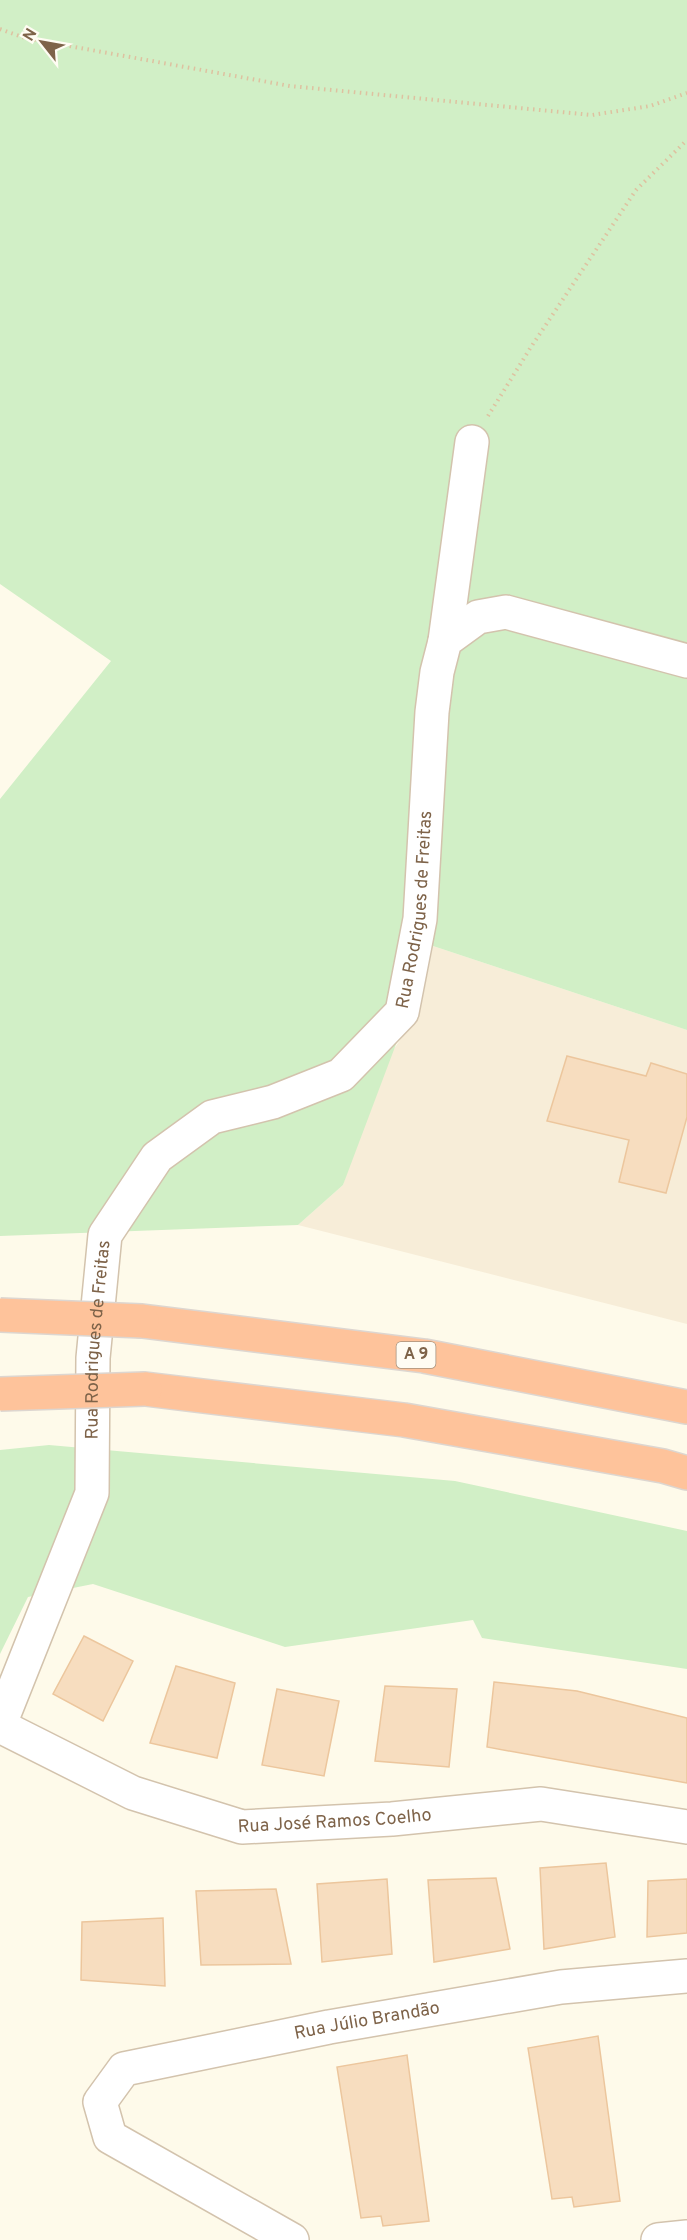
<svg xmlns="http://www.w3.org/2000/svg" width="687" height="2240" font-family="Overpass,sans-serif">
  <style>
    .residential { fill: #f7edd8 }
    .green { fill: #d1efc6 }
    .building { fill: #f7ddbf; stroke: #ecc69d; stroke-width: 1.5 }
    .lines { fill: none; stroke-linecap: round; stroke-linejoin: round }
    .minor-casing { stroke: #d3c3ad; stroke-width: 36 }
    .highway-casing { stroke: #ddd6d0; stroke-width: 36 }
    .path { stroke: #dec1a0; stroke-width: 4; stroke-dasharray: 1.5 4.5; stroke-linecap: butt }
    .minor { stroke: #fff; stroke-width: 33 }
    .highway { stroke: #fec39b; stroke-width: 33 }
    .highway-bridge-casing { stroke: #ddd6d0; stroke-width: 36; stroke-linecap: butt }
    .highway-bridge { stroke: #fec39b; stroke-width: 33 }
    .labels { text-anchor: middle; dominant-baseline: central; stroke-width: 4.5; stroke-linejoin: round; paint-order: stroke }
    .shield { fill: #fffcf3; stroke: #a5917c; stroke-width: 1.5 }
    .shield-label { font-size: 16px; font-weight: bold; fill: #7e6349 }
    .street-label { font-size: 18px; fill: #7e6349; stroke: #fffcf3 }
  </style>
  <rect width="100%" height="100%" fill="#fefaea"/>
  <path class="residential" d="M433 946 687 1030V1324L298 1225 343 1185 379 1070 420 1012Z"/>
  <path class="green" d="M0 0H687V1030L433 946 343 1185 298 1225 0 1236V799L111 661 0 584Z
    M49 1445 455 1481 687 1531V1669L482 1638 473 1620 285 1647 93 1584 28 1597 0 1654V1450Z"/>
  <path class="building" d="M567 1056 646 1076 651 1063 687 1074V1117L666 1193 619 1182 629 1140 547 1121Z
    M84 1636 133 1661 103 1721 53 1694Z
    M176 1666 235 1683 217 1758 150 1743Z
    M494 1682 577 1691 687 1718V1783L487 1747Z
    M385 1686 457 1689 449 1767 375 1761Z
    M277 1689 339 1701 324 1776 262 1765Z
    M606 1863 615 1937 544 1949 540 1868Z
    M496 1878 510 1949 434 1962 428 1880Z
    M387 1879 392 1954 322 1962 317 1884Z
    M687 1879V1933L647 1937 648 1881Z
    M276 1889 291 1964 201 1965 196 1891Z
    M163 1918 165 1986 81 1980 82 1922Z
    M598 2036 620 2201 574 2207 572 2197 552 2199 528 2048Z
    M407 2055 429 2221 383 2226 381 2216 361 2218 337 2067Z"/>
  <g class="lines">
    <defs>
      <g id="minor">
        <path d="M445 641 472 442"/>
        <path id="s1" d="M0 1724 92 1493 93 1358 105 1235 157 1157 212 1117 273 1102 341 1075 402 1012 420 919 432 712 437 672 445 641 478 617 506 612 687 661"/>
        <path id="s2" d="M0 1726 133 1793 242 1827 392 1819 541 1804 687 1827"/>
        <path id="s3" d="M292 2240 110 2137 100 2102 124 2069 329 2027 561 1987 687 1976"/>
        <path d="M658 2240 687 2237"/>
      </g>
      <path id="highway" d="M142 1321 424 1356 687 1407
        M145 1389 404 1420 663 1466 687 1473"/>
    </defs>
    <use href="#minor" class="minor-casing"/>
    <use href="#highway" class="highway-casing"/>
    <path class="path" d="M0 29 25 38 290 86 592 115 650 106 687 93
      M488 416 531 347 636 190 687 140"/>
    <use href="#minor" class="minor"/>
    <use href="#highway" class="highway"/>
    <defs>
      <path id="highway-bridge" d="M0 1315 142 1321
        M0 1394 145 1389"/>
    </defs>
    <use href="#highway-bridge" class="highway-bridge-casing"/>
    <use href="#highway-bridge" class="highway-bridge"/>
  </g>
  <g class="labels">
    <rect class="shield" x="396.5" y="1342" width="39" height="26" rx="4.5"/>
    <g class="shield-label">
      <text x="416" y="1355">A 9</text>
    </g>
    <g class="street-label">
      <text stroke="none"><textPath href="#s1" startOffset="996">Rua Rodrigues de Freitas</textPath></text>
      <text stroke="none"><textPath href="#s1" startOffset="402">Rua Rodrigues de Freitas</textPath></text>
      <text stroke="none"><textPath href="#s2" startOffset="356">Rua José Ramos Coelho</textPath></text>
      <text stroke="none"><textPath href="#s3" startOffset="534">Rua Júlio Brandão</textPath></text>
    </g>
  </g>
  <g transform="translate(42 42) rotate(301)" stroke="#fffcf3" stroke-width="4.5" paint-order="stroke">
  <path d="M0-4.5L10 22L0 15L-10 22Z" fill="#7e6349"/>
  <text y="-9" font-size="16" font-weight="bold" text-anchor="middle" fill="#7e6349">N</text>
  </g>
</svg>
